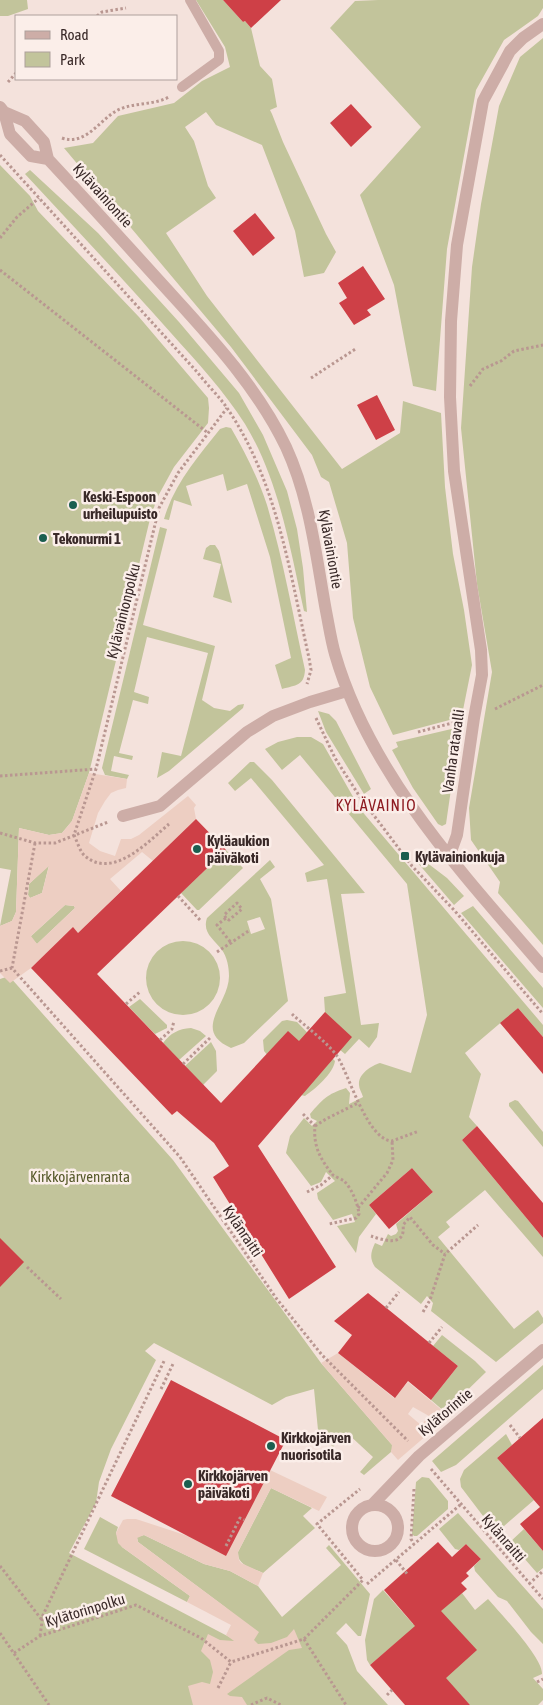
<svg xmlns="http://www.w3.org/2000/svg" width="543" height="1705" font-family="'Asap Condensed',sans-serif">
  <style>
    .green { fill: #c2c49b; fill-rule: evenodd }
    .plaza { fill: #edcec2; fill-rule: evenodd }
    .building { fill: #ce4047 }
    .lines { fill: none; stroke-linecap: round; stroke-linejoin: round }
    .path { stroke: #b99791; stroke-width: 3; stroke-dasharray: 2.5 2.5; stroke-linecap: butt }
    .service { stroke: #cdada7; stroke-width: 10 }
    .minor { stroke: #cdada7; stroke-width: 12 }
    .poi-dot { fill: #1a5e4f; stroke: #fbeee9; stroke-width: 2 }
    .labels { text-anchor: middle; dominant-baseline: central; stroke-width: 5; stroke-linejoin: round; paint-order: stroke }
    .street-label { font-size: 15px; fill: #392928; stroke: #fbeee9 }
    .poi-label { font-size: 15px; font-weight: bold; fill: #392928; stroke: #fbeee9; text-anchor: start }
    .park-label { font-size: 15px; fill: #56592a; stroke: #fbeee9 }
    .neighbourhood-label { font-size: 16px; letter-spacing: 1px; fill: #8e1b21; stroke: #fbeee9 }
  </style>
  <rect width="100%" height="100%" fill="#f4e2dc"/>
  <path class="green" d="M0 0H27L28 9 8 16H0Z
    M196 0H223L243 22 245 21 251 28 260 66 272 79 277 107 270 110 272 114 283 142 326 234 336 252 324 273 304 277 295 231 262 145 216 125 206 112 185 127 194 141 208 186 216 198 166 233 207 296 342 469 400 433 403 401 441 413 445 487 453 554 464 610 472 665 462 715 457 718 393 735 370 687 353 618 347 543 329 482 321 477 312 455 231 347 64 148 93 143 118 116 174 103 202 81 230 67 225 47Z
    M378 0H543V8L538 16 504 40 476 90 447 249 436 391 413 386 394 285 360 195 421 127 330 28 355 1Z
    M543 38V945L498 893 500 882 471 840 469 808 492 672 477 584 461 428 472 267 481 204 499 106 520 57Z
    M0 165 30 196 38 211 139 317 208 398 209 408 208 423 174 467 157 498 149 523 89 773 72 821 62 833 49 835 19 828 16 912 12 921 0 926 11 870 0 868Z
    M30 170 98 233 179 322 239 393 263 435 287 491 297 529 303 568 307 612 304 611C290 548 279 480 245 424 224 391 197 362 171 333 123 279 74 227 25 174Z
    M226 427 231 428C245 452 258 478 267 505 283 559 293 615 305 670 304 686 296 685 282 689L275 665 291 658 270 557 247 484 227 491 223 474 186 486 192 506 174 500 169 520 164 519C174 484 198 457 220 429Z
    M160 527 167 529 143 625 215 646 202 700 214 708 230 711 238 705 244 704 243 708 169 771 157 778 162 752 181 756 208 653 147 637 134 692 149 697 148 704 133 700 119 753 133 756 132 760 114 756 111 771 129 775 127 779 105 775 102 768Z
    M210 545H215L219 551 232 603 213 597 221 564 203 559 206 548Z
    M318 711 329 714 336 721 371 789 364 794 326 732Z
    M460 727 447 817 446 824 442 826 438 824 413 788 392 750 398 747 396 742Z
    M297 737H311L323 744 360 809 543 1025V1037L518 1008 465 1053 481 1074 469 1117 477 1126 462 1140 543 1238V1257L485 1190 446 1222 450 1227 438 1237 514 1329 538 1310 543 1318V1323L496 1362 431 1311 433 1303 427 1296 421 1304 375 1267C369 1258 371 1252 375 1243L382 1246 388 1234 391 1236 396 1234 398 1231 396 1224 433 1192 412 1168 369 1205 376 1214 359 1237 356 1253 337 1226 355 1222 352 1214 333 1220 318 1199 317 1193 335 1181 326 1172 321 1182 311 1186 286 1153 290 1136 304 1118 312 1126 317 1121 311 1118 310 1114C322 1100 327 1094 346 1088L350 1093 349 1104 363 1097C362 1093 359 1089 359 1085 358 1074 371 1066 380 1063L411 1073 427 1015 407 884 300 755 282 770 265 749 278 742Z
    M250 762H254L272 780 365 893 341 894 361 1025 379 1023 377 1037 369 1048 359 1039 345 1054 323 1036 325 1012 324 997 346 993 327 879 307 882 305 873 324 865 251 778 235 791 228 783Z
    M226 850 243 868 199 910H197L181 893Z
    M422 859 447 878 464 896 454 905 417 862Z
    M270 860 275 867 260 879 271 899 288 1001 244 1043 231 1048C191 1030 229 1004 229 976 229 967 227 957 222 950 214 939 202 933 207 918ZM260 917 265 929 251 934 247 921Z
    M49 865 42 893 30 898 28 895 29 884Z
    M65 905 74 906 75 908 37 944 30 937Z
    M473 906 543 988V1008L461 913Z
    M146 978a37 37 0 1 1 74 0a37 37 0 1 1-74 0Z
    M9 976 173 1160 321 1363 393 1446 391 1452 364 1475 360 1472 373 1457 346 1432 333 1447 318 1430 314 1389 286 1397 272 1405 154 1343 145 1351 156 1360 111 1449 99 1482 96 1503 69 1553 235 1640 256 1635 225 1607 138 1542 137 1537 144 1535 204 1564 230 1571 258 1586 282 1617 341 1565 326 1548 329 1545 370 1594 361 1636H358L346 1623 336 1633 347 1645 357 1671 388 1705H0V979Z
    M140 999 167 1025V1028L155 1034 129 1007Z
    M287 1020 297 1022 335 1061C333 1074 315 1089 305 1096L301 1095 264 1051 263 1040 282 1021Z
    M191 1028 200 1031 206 1036 179 1060 163 1043C171 1033 178 1029 191 1028Z
    M211 1042 216 1051 217 1071 203 1085 185 1066Z
    M515 1100 518 1101 543 1132V1147L509 1106V1103Z
    M442 1335 475 1361 486 1372 445 1412 431 1400 458 1366 433 1346Z
    M543 1365V1389L456 1465 441 1472 432 1461Z
    M506 1434 512 1445 497 1458 534 1500 496 1533 461 1487 460 1479 464 1470Z
    M422 1477 429 1478 448 1501V1509L417 1536H414L412 1534 416 1482Z
    M271 1488 312 1508 303 1516 315 1528 263 1573C253 1568 237 1566 238 1552Z
    M458 1513 543 1609V1644L531 1632 507 1601 498 1597 475 1571 474 1566 481 1559 466 1544 459 1550 455 1549 439 1529Z
    M100 1517 118 1527 116 1533 122 1547 190 1596 187 1602 84 1549Z
    M524 1529 543 1551V1568L537 1573 510 1542Z
    M383 1590 413 1624 462 1593 475 1610 488 1599C500 1613 543 1658 542 1674L533 1678 543 1689V1700L538 1705H470L402 1638 370 1665 367 1660 365 1640 374 1599Z"/>
  <path class="plaza" d="M89 773 127 779 126 788 118 790 111 793 105 801 98 813 89 843 100 851 115 856 121 839H131L139 835 188 796 196 805 194 808 196 819 153 861 142 852 110 879 121 891 78 933 73 928 31 968 10 983 0 973V926L12 921 16 912 19 828 49 835 62 833 72 821ZM49 866 42 893 30 898 28 895 29 884ZM65 905 74 906 75 908 37 944 31 936Z
    M338 1353 394 1398 408 1382 449 1416 398 1460 391 1452 392 1445 321 1363ZM413 1407 429 1416 421 1425 408 1414Z
    M270 1470 327 1497 319 1511 271 1488 238 1552 239 1560 241 1563 263 1573 258 1586 230 1571 204 1564 144 1535 137 1538 138 1542 259 1632 254 1640 258 1644 271 1643 287 1637 294 1629 302 1648 289 1650 227 1694 230 1696 242 1697 247 1705H193L188 1686 202 1682 210 1684 213 1672 210 1660 201 1651 208 1634 220 1640 234 1641 226 1635 231 1625 187 1602 190 1596 122 1547 118 1543 116 1533 123 1520 127 1519H136L188 1536Z"/>
  <path class="building" d="M223 0H281L251 28 245 21 243 22Z
    M351 104 372 127 351 147 330 123Z
    M255 213 275 238 253 256 233 231Z
    M363 266 385 299 367 310 371 315 354 325 339 303 347 298 338 283Z
    M377 395 395 430 376 440 357 405Z
    M196 819 226 850 97 974 221 1103 288 1031 299 1041 325 1012 352 1037 258 1146 336 1267 289 1299 213 1177 229 1166 214 1143 177 1111 172 1115 31 968 73 927 78 933Z
    M518 1008 543 1037V1074L500 1023Z
    M477 1126 543 1203V1238L462 1140Z
    M412 1168 433 1192 389 1229 369 1205Z
    M0 1238 24 1262 0 1287Z
    M368 1293 458 1366 431 1400 408 1381 395 1398 338 1353 352 1335 334 1321Z
    M171 1380 286 1440 226 1556 111 1496Z
    M543 1418V1551L520 1524 540 1507 497 1458Z
    M438 1542 452 1557 466 1544 481 1559 466 1573 469 1576 461 1583 467 1589 441 1611 477 1650 446 1678 470 1705H405L370 1665 415 1626 384 1590Z"/>
  <g class="lines">
    <path class="path" d="M97 16 102 12 126 8
      M8 82 16 73
      M62 138C85 146 99 121 116 111 132 102 152 106 169 97
      M0 155 198 373C207 385 219 396 227 408 277 481 290 573 309 658L311 670 307 684
      M0 238 17 217 39 198
      M0 270 208 433
      M311 378 357 348
      M470 386 483 369 501 361 514 351 543 345
      M495 709 543 685
      M316 718 335 758 360 797 412 866 454 910 543 1014
      M418 732 456 722
      M0 776 96 769
      M169 824C149 841 113 880 85 856 80 852 77 841 74 835L96 769 159 508 178 473 227 408
      M0 833 35 843H55L108 822
      M35 843 12 968 180 1157 276 1298 322 1355 408 1441
      M178 896 200 920
      M226 918 224 915 237 903 242 909 229 920 226 918 217 925 232 944
      M217 952 250 930
      M0 971 12 968
      M126 1004 141 991
      M292 1014C305 1026 327 1042 337 1056 349 1074 367 1140 392 1141L419 1131
      M160 1040 172 1029 174 1021
      M183 1064 211 1037
      M303 1114 315 1126C313 1147 321 1160 333 1175
      M315 1126 326 1119 358 1103
      M307 1192 321 1185 333 1175C336 1177 341 1179 344 1181 352 1189 358 1204 359 1214L356 1218 329 1224
      M358 1208 387 1173 393 1160 392 1141
      M371 1236C383 1240 406 1248 403 1225L410 1217 433 1245 445 1254
      M27 1267 61 1299
      M386 1308 399 1292
      M423 1312 430 1300 445 1254 478 1225
      M429 1343 442 1327
      M161 1389 173 1364
      M510 1425 520 1438
      M431 1469 543 1599
      M414 1489 411 1539 414 1544
      M226 1546 240 1518 244 1520
      M396 1560 408 1575
      M0 1566 42 1620
      M367 1584 460 1505
      M529 1584 543 1571
      M0 1633 49 1705
      M40 1636 43 1615 165 1359
      M304 1639 346 1705
      M14 1653 40 1636 136 1605 201 1638 231 1662 304 1639 363 1580 317 1524 360 1489
      M537 1682 543 1679
      M218 1688 231 1662
      M387 1695 392 1690
      M251 1705 267 1698 281 1705"/>
    <path class="service" d="M182 87 219 60V51L190 0"/>
    <path class="minor" d="M0 107 4 112 25 121 36 133 44 142 48 159C90 204 131 250 173 296 215 342 258 389 286 447 310 499 316 556 326 611 329 626 331 640 335 654 370 775 463 874 543 967
      M4 112 10 134 31 156 48 159
      M123 816 160 806 247 732 273 716 310 702 347 691
      M449 857 457 835 474 718 482 675 481 650 454 471 450 397 451 321 457 245 483 101 510 51 523 38 543 24
      M373 1504 419 1456 543 1350
      M352 1528a23 23 0 1 1 46 0a23 23 0 1 1-46 0Z"/>
  </g>
  <g class="poi-dot">
    <circle cx="73" cy="505" r="5"/>
    <circle cx="43" cy="538" r="5"/>
    <circle cx="197" cy="849" r="5"/>
    <rect x="400" y="851" width="10" height="10" rx="2.5"/>
    <circle cx="271" cy="1446" r="5"/>
    <circle cx="188" cy="1484" r="5"/>
  </g>
  <g class="labels">
    <g class="street-label">
      <text transform="translate(103 195) rotate(48)">Kylävainiontie</text>
      <text transform="translate(331 549) rotate(80)">Kylävainiontie</text>
      <text transform="translate(123 611) rotate(-76)">Kylävainionpolku</text>
      <text transform="translate(453 751) rotate(-82)">Vanha ratavalli</text>
      <text transform="translate(243 1231) rotate(56)">Kylänraitti</text>
      <text transform="translate(445 1412) rotate(-40)">Kylätorintie</text>
      <text transform="translate(504 1538) rotate(49)">Kylänraitti</text>
      <text transform="translate(85 1610) rotate(-17)">Kylätorinpolku</text>
    </g>
    <g class="poi-label">
      <text x="83" y="496">Keski-Espoon<tspan x="83" dy="17">urheilupuisto</tspan></text>
      <text x="53" y="538">Tekonurmi 1</text>
      <text x="207" y="840">Kyläaukion<tspan x="207" dy="17">päiväkoti</tspan></text>
      <text x="415" y="856">Kylävainionkuja</text>
      <text x="281" y="1437">Kirkkojärven<tspan x="281" dy="17">nuorisotila</tspan></text>
      <text x="198" y="1475">Kirkkojärven<tspan x="198" dy="17">päiväkoti</tspan></text>
    </g>
    <g class="park-label">
      <text x="80" y="1176">Kirkkojärvenranta</text>
    </g>
    <g class="neighbourhood-label">
      <text x="376" y="805">KYLÄVAINIO</text>
    </g>
  </g>
  <rect x="15" y="15" width="162" height="65" fill="#fbeee9" stroke="#ad9f9c"/>
  <rect x="25" y="31" width="25" height="8" fill="#cdada7" stroke="#ad9f9c"/>
  <text x="60" y="40" font-size="15" fill="#392928">Road</text>
  <rect x="25" y="52" width="25" height="15" fill="#c2c49b" stroke="#ad9f9c"/>
  <text x="60" y="65" font-size="15" fill="#392928">Park</text>
</svg>
